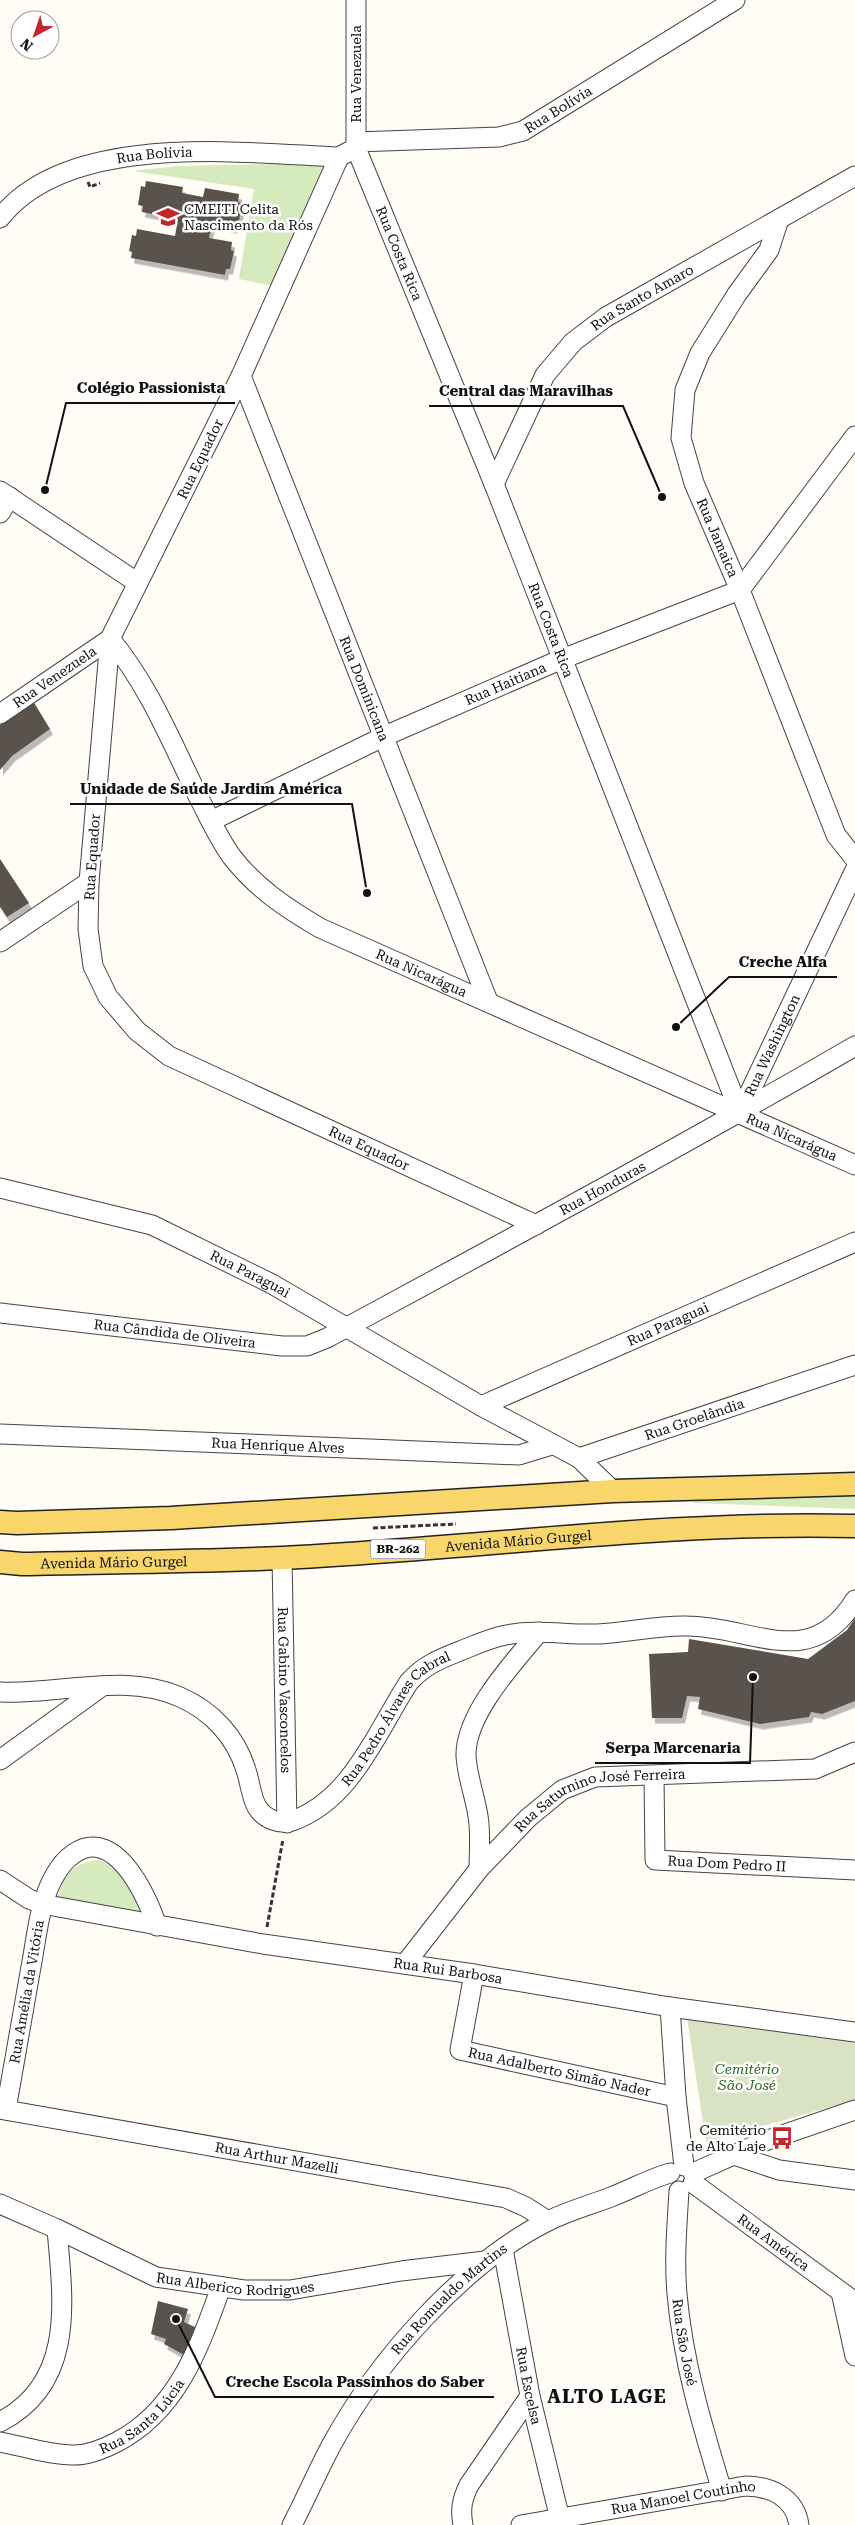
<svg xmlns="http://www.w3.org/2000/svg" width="855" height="2525" font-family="'Roboto Serif',serif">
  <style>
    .green { fill: #d5ebbd }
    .cemetery { fill: #d9e3c4 }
    .building { fill: #5a524d; filter: url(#shadow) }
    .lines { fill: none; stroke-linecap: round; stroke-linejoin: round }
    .minor-casing { stroke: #444; stroke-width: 21 }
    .major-casing { stroke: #222; stroke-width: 25 }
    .path { stroke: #333; stroke-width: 3; stroke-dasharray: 5 2.5; stroke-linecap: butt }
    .minor { stroke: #fff; stroke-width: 19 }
    .major { stroke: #f9d66b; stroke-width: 22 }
    .labels { text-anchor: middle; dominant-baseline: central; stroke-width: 5; stroke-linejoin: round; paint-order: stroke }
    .shield { fill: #fff; stroke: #585858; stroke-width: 1 }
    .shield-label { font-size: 12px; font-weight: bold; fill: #111 }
    .street-label { font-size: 14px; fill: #111; stroke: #fff }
    .poi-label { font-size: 14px; fill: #111; stroke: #fff; text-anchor: start }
    .park-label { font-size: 14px; font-style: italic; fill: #2f6b1f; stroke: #fff }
    .district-label { font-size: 19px; font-weight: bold; letter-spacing: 1px; fill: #111; stroke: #fff }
    .leader { fill: none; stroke: #111; stroke-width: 2 }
    .callout-dot { fill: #111; stroke: #fff; stroke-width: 2 }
    .callout-label { font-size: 15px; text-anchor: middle; font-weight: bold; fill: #111; stroke: #fff; stroke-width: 5; stroke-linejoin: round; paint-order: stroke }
  </style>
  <defs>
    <filter id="shadow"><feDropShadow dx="3" dy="5.5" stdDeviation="0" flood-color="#0004"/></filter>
  </defs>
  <rect width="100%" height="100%" fill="#fffdf5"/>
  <path class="green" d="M321 163 326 164 272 286 239 279 254 189 133 171 179 166Z
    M693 1491 855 1493V1509L694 1503Z
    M95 1860C123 1863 134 1893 144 1916L58 1899C61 1877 73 1864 95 1860Z"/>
  <path class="cemetery" d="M687 2018 855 2040V2100L706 2142Z"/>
  <path class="building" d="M146 181 183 187 182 193 203 197 205 188 239 194 238 202 242 203 239 221H235L234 228 212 224 209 238 232 242 231 250 234 251 230 269H226L225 275 131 258 132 252 129 251 132 235 136 236 137 229 175 236 178 219 142 212 143 206 138 205 141 186 145 187Z
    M33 701 50 729 12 756 0 770V725Z
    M0 859 29 903 7 917 0 907Z
    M855 1618V1701L822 1714 811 1712 809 1717 760 1724 698 1709 700 1697 687 1696 682 1718H652L649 1654 688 1652 689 1639 808 1659 847 1630Z
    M158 2301 188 2309 184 2322 197 2328 186 2356 164 2344 166 2339 151 2334Z"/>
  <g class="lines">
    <defs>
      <g id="minor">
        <path id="s1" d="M356 0V148L494 484 740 1113"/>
        <path id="s2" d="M356 142 499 137 523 131 735 0"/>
        <path id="s3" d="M339 157 241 376 110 639 89 882 88 929 93 966 108 997 137 1031 169 1056 536 1225"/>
        <path id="s4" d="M0 218C68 131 242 153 339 157L348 152"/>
        <path id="s5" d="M779 219 769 250 737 294 700 353 685 390 681 438 694 483 740 590 836 835 855 859"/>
        <path id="s6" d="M241 376 488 1001"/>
        <path id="s7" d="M494 484 545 375 573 342 606 317 855 176"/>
        <path d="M0 491 138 583"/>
        <path d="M0 513 10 497"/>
        <path id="s8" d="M110 639C148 684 171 741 197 794 208 815 218 838 232 857 256 888 286 908 320 928L855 1165"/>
        <path id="s9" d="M0 714 110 639"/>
        <path id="s10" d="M211 821 385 736 562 659 740 590 855 436"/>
        <path d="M0 942 89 882"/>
        <path id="s11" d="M740 1113 855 870"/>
        <path id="s12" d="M0 1188 152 1225 272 1284 481 1406 579 1458"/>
        <path id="s13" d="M0 1313 282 1346H307L327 1338C504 1242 681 1147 855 1046"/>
        <path id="s14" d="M481 1406 855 1242"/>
        <path id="s15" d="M0 1434 519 1455 552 1445"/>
        <path id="s16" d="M613 1491 579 1458 855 1365"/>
        <path id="s17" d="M282 1558 287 1823"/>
        <path id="s18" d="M0 1692C59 1695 124 1672 180 1697 212 1711 236 1737 246 1770 250 1781 251 1797 257 1807 264 1819 280 1825 292 1821 352 1800 377 1731 409 1682 424 1665 440 1659 460 1651 475 1645 490 1638 506 1635 536 1629 567 1635 597 1634 627 1633 657 1625 687 1626 752 1626 810 1673 855 1600"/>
        <path d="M0 1760 101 1687"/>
        <path id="s19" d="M654 1776 655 1860 855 1870"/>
        <path d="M479 1869C479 1852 481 1833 478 1816 475 1796 467 1776 466 1756 465 1714 514 1662 539 1632"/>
        <path id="s20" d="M0 1880 29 1899 42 1904 263 1944 474 1974 670 2007 855 2032"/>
        <path id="s21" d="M405 1964 479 1869 528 1818 562 1790 595 1777 815 1769 855 1752"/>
        <path id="s22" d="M474 1974 460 2050 676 2097"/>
        <path d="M670 2007 676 2097 684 2166"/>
        <path id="s23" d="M0 2109 506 2198 526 2207 548 2221"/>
        <path id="s24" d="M6 2110C14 2062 23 2014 31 1967 37 1936 39 1902 55 1875 64 1859 81 1843 100 1848 128 1855 149 1902 157 1926"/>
        <path d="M731 2154 779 2170 855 2180"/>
        <path d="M693 2173 765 2141 855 2110"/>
        <path id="s25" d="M693 2183 855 2302"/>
        <path id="s26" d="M679 2191C677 2225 674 2259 677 2294 683 2362 702 2425 722 2491"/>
        <path id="s27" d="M0 2204 57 2229 156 2277 244 2290H290L401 2271 485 2261"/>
        <path id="s28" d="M503 2249 530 2396 560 2519"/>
        <path d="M841 2292 855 2356"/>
        <path d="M0 2422C76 2383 63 2300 57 2229"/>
        <path id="s29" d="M0 2442C22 2446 53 2456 75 2455 88 2455 103 2449 115 2443 177 2412 199 2348 221 2287"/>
        <path id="s30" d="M292 2525C306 2498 318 2470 332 2444 378 2360 462 2264 548 2221 568 2211 590 2205 611 2197 632 2189 649 2179 670 2173"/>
        <path d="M463 2525C460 2510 462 2499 469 2485L530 2396"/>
        <path id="s31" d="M521 2525 745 2486C770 2486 795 2497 799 2525"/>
      </g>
      <g id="major">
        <path d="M0 1522 17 1523 171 1518 613 1491 855 1484"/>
        <path id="s32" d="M0 1562 22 1564C108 1562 195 1562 282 1558 473 1549 664 1521 855 1526"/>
      </g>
    </defs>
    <use href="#minor" class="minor-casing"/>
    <use href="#major" class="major-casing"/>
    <path class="path" d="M88 182 90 187 100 183
      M373 1528 456 1524
      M267 1927 283 1839"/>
    <use href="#minor" class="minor"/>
    <use href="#major" class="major"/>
  </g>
  <defs>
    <symbol id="school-bare" viewBox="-9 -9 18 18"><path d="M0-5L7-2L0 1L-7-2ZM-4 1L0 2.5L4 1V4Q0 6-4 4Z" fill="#c4262e" stroke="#fff" stroke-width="2.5" paint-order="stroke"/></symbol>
    <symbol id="bus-bare" viewBox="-9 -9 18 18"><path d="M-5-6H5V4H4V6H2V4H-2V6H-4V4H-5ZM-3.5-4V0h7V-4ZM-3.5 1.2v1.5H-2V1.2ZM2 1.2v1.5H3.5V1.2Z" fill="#c4262e" stroke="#fff" stroke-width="2.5" paint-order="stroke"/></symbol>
  </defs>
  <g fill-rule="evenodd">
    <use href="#school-bare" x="152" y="201" width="32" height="32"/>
    <use href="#bus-bare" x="766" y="2122" width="32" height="32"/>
  </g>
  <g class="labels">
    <rect class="shield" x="370.5" y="1539.5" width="55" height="19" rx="4"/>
    <g class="shield-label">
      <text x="398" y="1549">BR-262</text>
    </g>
    <g class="street-label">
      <text transform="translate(356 74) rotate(-90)">Rua Venezuela</text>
      <text stroke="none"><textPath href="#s2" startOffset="209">Rua Bolívia</textPath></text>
      <text stroke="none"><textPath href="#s4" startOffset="172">Rua Bolívia</textPath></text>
      <text stroke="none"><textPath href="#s1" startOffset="262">Rua Costa Rica</textPath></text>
      <text stroke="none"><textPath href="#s7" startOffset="246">Rua Santo Amaro</textPath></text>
      <text transform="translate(200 459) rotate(-64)">Rua Equador</text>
      <text stroke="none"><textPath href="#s5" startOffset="351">Rua Jamaica</textPath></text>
      <text stroke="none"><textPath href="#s1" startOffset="668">Rua Costa Rica</textPath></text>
      <text stroke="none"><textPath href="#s9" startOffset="66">Rua Venezuela</textPath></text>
      <text stroke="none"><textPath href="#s10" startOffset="325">Rua Haitiana</textPath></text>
      <text stroke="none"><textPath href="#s6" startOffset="336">Rua Dominicana</textPath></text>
      <text transform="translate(92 857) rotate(-86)">Rua Equador</text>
      <text stroke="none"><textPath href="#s8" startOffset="475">Rua Nicarágua</textPath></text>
      <text stroke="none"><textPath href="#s11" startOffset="75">Rua Washington</textPath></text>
      <text stroke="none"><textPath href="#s8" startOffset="880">Rua Nicarágua</textPath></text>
      <text stroke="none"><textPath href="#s3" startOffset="1202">Rua Equador</textPath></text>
      <text stroke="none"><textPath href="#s13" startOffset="644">Rua Honduras</textPath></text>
      <text stroke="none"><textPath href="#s12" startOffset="266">Rua Paraguai</textPath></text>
      <text stroke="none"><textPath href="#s14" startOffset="204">Rua Paraguai</textPath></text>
      <text stroke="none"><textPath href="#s13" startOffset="176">Rua Cândida de Oliveira</textPath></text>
      <text stroke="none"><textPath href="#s16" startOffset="169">Rua Groelândia</textPath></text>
      <text stroke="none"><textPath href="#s15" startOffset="278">Rua Henrique Alves</textPath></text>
      <text stroke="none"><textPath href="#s32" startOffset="519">Avenida Mário Gurgel</textPath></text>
      <text stroke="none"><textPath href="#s32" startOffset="114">Avenida Mário Gurgel</textPath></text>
      <text stroke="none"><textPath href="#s17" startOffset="132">Rua Gabino Vasconcelos</textPath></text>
      <text stroke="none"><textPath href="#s18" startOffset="512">Rua Pedro Álvares Cabral</textPath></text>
      <text stroke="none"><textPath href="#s21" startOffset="268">Rua Saturnino José Ferreira</textPath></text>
      <text stroke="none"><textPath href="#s19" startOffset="156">Rua Dom Pedro II</textPath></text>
      <text stroke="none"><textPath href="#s20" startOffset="460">Rua Rui Barbosa</textPath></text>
      <text stroke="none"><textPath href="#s24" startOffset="120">Rua Amélia da Vitória</textPath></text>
      <text stroke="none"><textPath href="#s22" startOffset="179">Rua Adalberto Simão Nader</textPath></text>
      <text stroke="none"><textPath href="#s23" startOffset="281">Rua Arthur Mazelli</textPath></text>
      <text stroke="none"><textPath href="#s25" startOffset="100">Rua América</textPath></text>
      <text stroke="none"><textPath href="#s27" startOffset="252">Rua Alberico Rodrigues</textPath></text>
      <text stroke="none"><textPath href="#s30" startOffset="278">Rua Romualdo Martins</textPath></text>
      <text stroke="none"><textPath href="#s26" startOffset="152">Rua São José</textPath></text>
      <text stroke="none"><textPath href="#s28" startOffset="139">Rua Escelsa</textPath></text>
      <text stroke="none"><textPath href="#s29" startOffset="156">Rua Santa Lúcia</textPath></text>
      <text stroke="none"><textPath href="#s31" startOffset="165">Rua Manoel Coutinho</textPath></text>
    </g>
    <g class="poi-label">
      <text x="184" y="209">CMEITI Celita<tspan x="184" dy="16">Nascimento da Rós</tspan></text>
      <text x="766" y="2130" text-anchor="end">Cemitério<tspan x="766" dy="16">de Alto Laje</tspan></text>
    </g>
    <g class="park-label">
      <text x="747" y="2069">Cemitério<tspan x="747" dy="16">São José</tspan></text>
    </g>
    <g class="district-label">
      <text x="607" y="2396">ALTO LAGE</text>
    </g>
  </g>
  <path class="leader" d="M45 490L66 403H235M662 497L623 406H429M367 893L352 804H70M676 1027L729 977H837M753 1677L750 1763H595M176 2319L215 2397H494"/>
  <g class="callout-dot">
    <circle cx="45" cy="490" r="5"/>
    <circle cx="662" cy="497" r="5"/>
    <circle cx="367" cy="893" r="5"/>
    <circle cx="676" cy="1027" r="5"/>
    <circle cx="753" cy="1677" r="5"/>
    <circle cx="176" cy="2319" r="5"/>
  </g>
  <g class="callout-label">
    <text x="151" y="393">Colégio Passionista</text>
    <text x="526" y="396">Central das Maravilhas</text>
    <text x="211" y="794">Unidade de Saúde Jardim América</text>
    <text x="783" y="967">Creche Alfa</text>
    <text x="673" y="1753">Serpa Marcenaria</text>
    <text x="355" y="2387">Creche Escola Passinhos do Saber</text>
  </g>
  <g transform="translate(35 35) rotate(220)"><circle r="24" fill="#ffffff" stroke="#a0a0a0"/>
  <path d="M0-4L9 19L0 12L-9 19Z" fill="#c4262e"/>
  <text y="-8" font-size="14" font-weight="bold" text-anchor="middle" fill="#111111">N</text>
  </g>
</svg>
